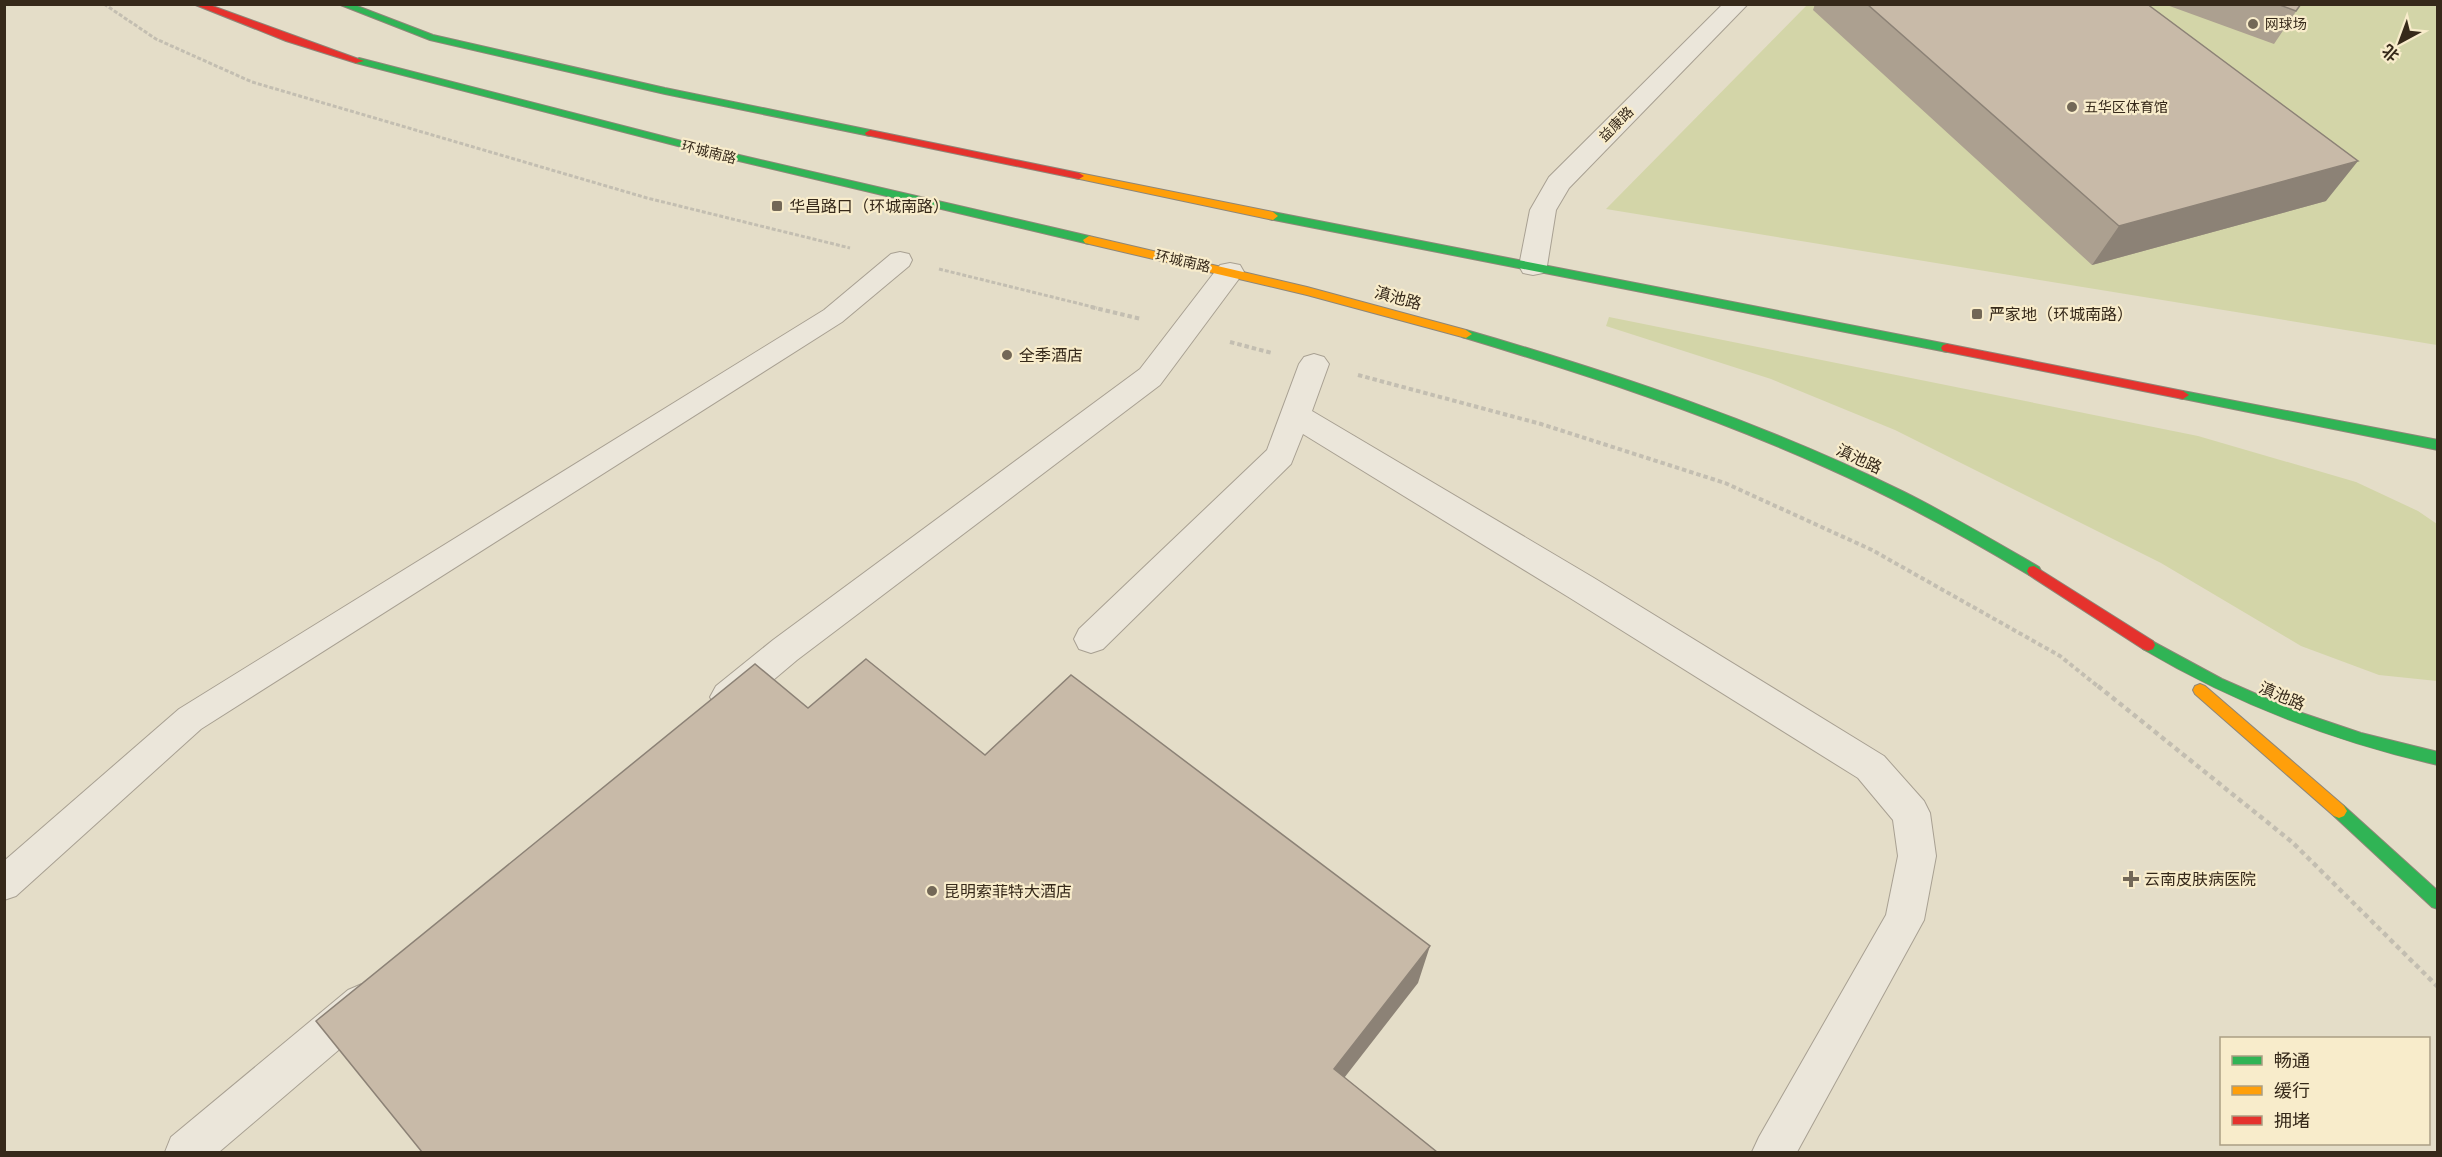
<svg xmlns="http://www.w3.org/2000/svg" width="2442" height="1157" font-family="'Roboto Serif','Noto Sans SC',serif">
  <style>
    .green { fill: #d3d5a8 }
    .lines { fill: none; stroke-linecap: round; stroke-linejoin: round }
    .lane-casing { stroke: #a8a092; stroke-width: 2 }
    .street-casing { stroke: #a8a092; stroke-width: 2 }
    .fast-casing { stroke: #8e8678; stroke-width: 2 }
    .slow-casing { stroke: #8e8678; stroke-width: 2 }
    .jam-casing { stroke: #8e8678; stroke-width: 2 }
    .path-far2 { stroke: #c3beb1; stroke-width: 3; stroke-dasharray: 4 2; stroke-linecap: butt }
    .path-far1 { stroke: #c3beb1; stroke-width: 4; stroke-dasharray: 4.5 3; stroke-linecap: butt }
    .path { stroke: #c3beb1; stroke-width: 4.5; stroke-dasharray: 5 4; stroke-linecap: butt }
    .lane { fill: #ebe6da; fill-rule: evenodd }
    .street { fill: #ebe6da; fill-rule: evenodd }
    .fast { fill: #30b455; fill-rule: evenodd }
    .slow { fill: #ff9f0a; fill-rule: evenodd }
    .jam { fill: #e5322d; fill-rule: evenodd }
    .wall { fill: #aca090 }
    .shaded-wall { fill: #8c8276 }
    .building { fill: #c8baa8; stroke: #8c8276; stroke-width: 1.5 }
    .poi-dot { fill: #736857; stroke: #f8eccb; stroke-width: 2 }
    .labels { text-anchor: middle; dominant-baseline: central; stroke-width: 4.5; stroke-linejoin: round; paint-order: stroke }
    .far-poi-label { font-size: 14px; fill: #36291a; stroke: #f8eccb; text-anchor: start }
    .far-street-label { font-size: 14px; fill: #36291a; stroke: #f8eccb }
    .poi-label { font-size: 16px; fill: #36291a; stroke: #f8eccb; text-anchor: start }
    .street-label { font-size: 16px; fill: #36291a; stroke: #f8eccb }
  </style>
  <rect width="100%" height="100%" fill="#e4ddc8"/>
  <path class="green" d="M1807 5H2437V345L1606 209Z
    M1609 317 2198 436 2356 482 2418 511 2437 524V681L2379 675 2301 646 2161 563 1895 430 1771 379 1606 326Z"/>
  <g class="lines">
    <defs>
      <path id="lane" d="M900 252 909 254 912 260 909 266 842 322 201 729 16 896 4 900V861L179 709 824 310 891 254Z"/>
      <path id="street" d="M1723 4H1748L1569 188 1556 210 1547 266 1543 273 1533 275 1523 273 1519 266 1530 210 1549 177Z
        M1230 263 1240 265 1244 272 1160 385 797 660 740 708 728 712 716 708 710 697 716 686 773 640 1140 369 1220 265Z
        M1314 354 1324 357 1329 364 1312 411 1594 578 1884 756 1924 801 1930 813 1936 856 1924 920 1797 1152H1752L1759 1137 1886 915 1898 856 1893 820 1858 778 1570 598 1303 434 1291 464 1103 649 1091 653 1079 649 1074 639 1079 629 1267 450 1299 364 1304 357Z
        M362 984 376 990 382 1004 376 1018 219 1152H165L171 1137 348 990Z"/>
      <path id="fast" d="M338 4H352L433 35 665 88 870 130 875 133 870 136 665 94 430 40Z
        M359 58 705 147 1089 236 1095 240 1089 244 705 153 356 63 354 61Z
        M1273 212 1947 344 1953 348 1947 352 1269 219V213Z
        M1466 330C1615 373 1764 423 1904 492 1950 515 1994 541 2039 567L2041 571 2039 575H2029C1963 535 1895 498 1825 467 1707 414 1585 374 1462 337L1460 334 1462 331Z
        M2183 391 2438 440V450L2179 398 2177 395Z
        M2148 639 2222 679 2293 710 2361 733 2438 752V765C2333 741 2236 704 2143 649L2141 645 2143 641Z
        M2339 804 2344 806 2438 891V909L2432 907 2334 816 2331 811 2334 806Z"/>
      <path id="slow" d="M1079 173 1273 212 1278 216 1273 220 1075 178 1074 176Z
        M1089 236 1307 287 1466 330 1472 334 1466 338 1307 295 1085 243 1083 240Z
        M2200 684 2205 686 2344 806 2347 811 2344 816 2339 818 2334 816 2195 694 2193 690 2195 686Z"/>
      <path id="jam" d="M193 4H207L364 61 356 63 286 41Z
        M870 130 1079 173 1084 176 1079 179 866 135 865 133Z
        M1947 344 2183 391 2189 395 2183 399 1943 351 1941 348 1943 345Z
        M2034 566 2153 641 2155 645 2153 649 2148 651 2143 649 2029 575 2027 571 2029 567Z"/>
    </defs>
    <use href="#lane" class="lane-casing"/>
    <use href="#street" class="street-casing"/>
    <use href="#fast" class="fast-casing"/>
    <use href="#slow" class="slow-casing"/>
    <use href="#jam" class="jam-casing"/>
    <path class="path-far2" d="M104 4 156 39 252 82 647 198 850 248
      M939 269 1097 308"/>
    <path class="path-far1" d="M1091 307 1141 319
      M1230 342 1272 353
      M1358 375 1541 424 1725 483 1872 550 2060 656 2100 688"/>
    <path class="path" d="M2098 686 2292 842 2438 987"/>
    <use href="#lane" class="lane"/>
    <use href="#street" class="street"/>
    <use href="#fast" class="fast"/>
    <use href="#slow" class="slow"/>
    <use href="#jam" class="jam"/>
  </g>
  <path class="wall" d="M1815 4H2147L2326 201 2092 265 1813 10Z
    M2164 4H2301L2274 44Z"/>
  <path class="shaded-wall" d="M2358 161 2326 201 2092 265 2119 226Z
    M1430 946 1418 983 1327 1100 1334 1069Z"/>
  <path class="building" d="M1867 4H2147L2358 161 2119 226Z
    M2277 4H2301L2296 11Z
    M866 659 985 755 1071 675 1430 946 1334 1069 1437 1152H422L316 1021 755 664 808 708Z"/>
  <g class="poi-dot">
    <circle cx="2253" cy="24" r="6"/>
    <circle cx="2072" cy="107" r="6"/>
    <rect x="771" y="200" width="12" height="12" rx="3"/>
    <rect x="1971" y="308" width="12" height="12" rx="3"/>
    <circle cx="1007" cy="355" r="6"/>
    <path d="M2128 870h6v6h6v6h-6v6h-6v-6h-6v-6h6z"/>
    <circle cx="932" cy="891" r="6"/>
  </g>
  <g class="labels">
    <g class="far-poi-label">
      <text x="2265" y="24">网球场</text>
      <text x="2084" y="107">五华区体育馆</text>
    </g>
    <g class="far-street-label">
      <text transform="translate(1616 124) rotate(-45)">益康路</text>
      <text transform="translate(709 152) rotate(14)">环城南路</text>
      <text transform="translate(1183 261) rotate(13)">环城南路</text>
    </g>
    <g class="poi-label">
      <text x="789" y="206">华昌路口（环城南路）</text>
      <text x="1989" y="314">严家地（环城南路）</text>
      <text x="1019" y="355">全季酒店</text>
      <text x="2144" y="879">云南皮肤病医院</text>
      <text x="944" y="891">昆明索菲特大酒店</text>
    </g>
    <g class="street-label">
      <text transform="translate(1398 298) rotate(15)">滇池路</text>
      <text transform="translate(1859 459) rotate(25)">滇池路</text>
      <text transform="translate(2282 696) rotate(23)">滇池路</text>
    </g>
  </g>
  <rect width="2442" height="1157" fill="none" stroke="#36291a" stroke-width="12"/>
  <rect x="2220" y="1037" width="210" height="108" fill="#f8eccb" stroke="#aa9e84" stroke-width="1.5"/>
  <rect x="2232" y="1056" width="30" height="9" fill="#30b455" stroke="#aa9e84" stroke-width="1.5"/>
  <text x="2274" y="1067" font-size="18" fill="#36291a">畅通</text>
  <rect x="2232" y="1086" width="30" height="9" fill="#ff9f0a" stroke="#aa9e84" stroke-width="1.5"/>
  <text x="2274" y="1097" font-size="18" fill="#36291a">缓行</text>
  <rect x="2232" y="1116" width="30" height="9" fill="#e5322d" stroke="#aa9e84" stroke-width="1.5"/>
  <text x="2274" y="1127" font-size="18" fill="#36291a">拥堵</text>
  <g transform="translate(2400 42) rotate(221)" stroke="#f8eccb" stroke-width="4.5" paint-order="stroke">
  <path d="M0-4.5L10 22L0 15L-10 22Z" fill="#36291a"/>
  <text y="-9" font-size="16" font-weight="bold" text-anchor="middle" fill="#36291a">北</text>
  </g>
</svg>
